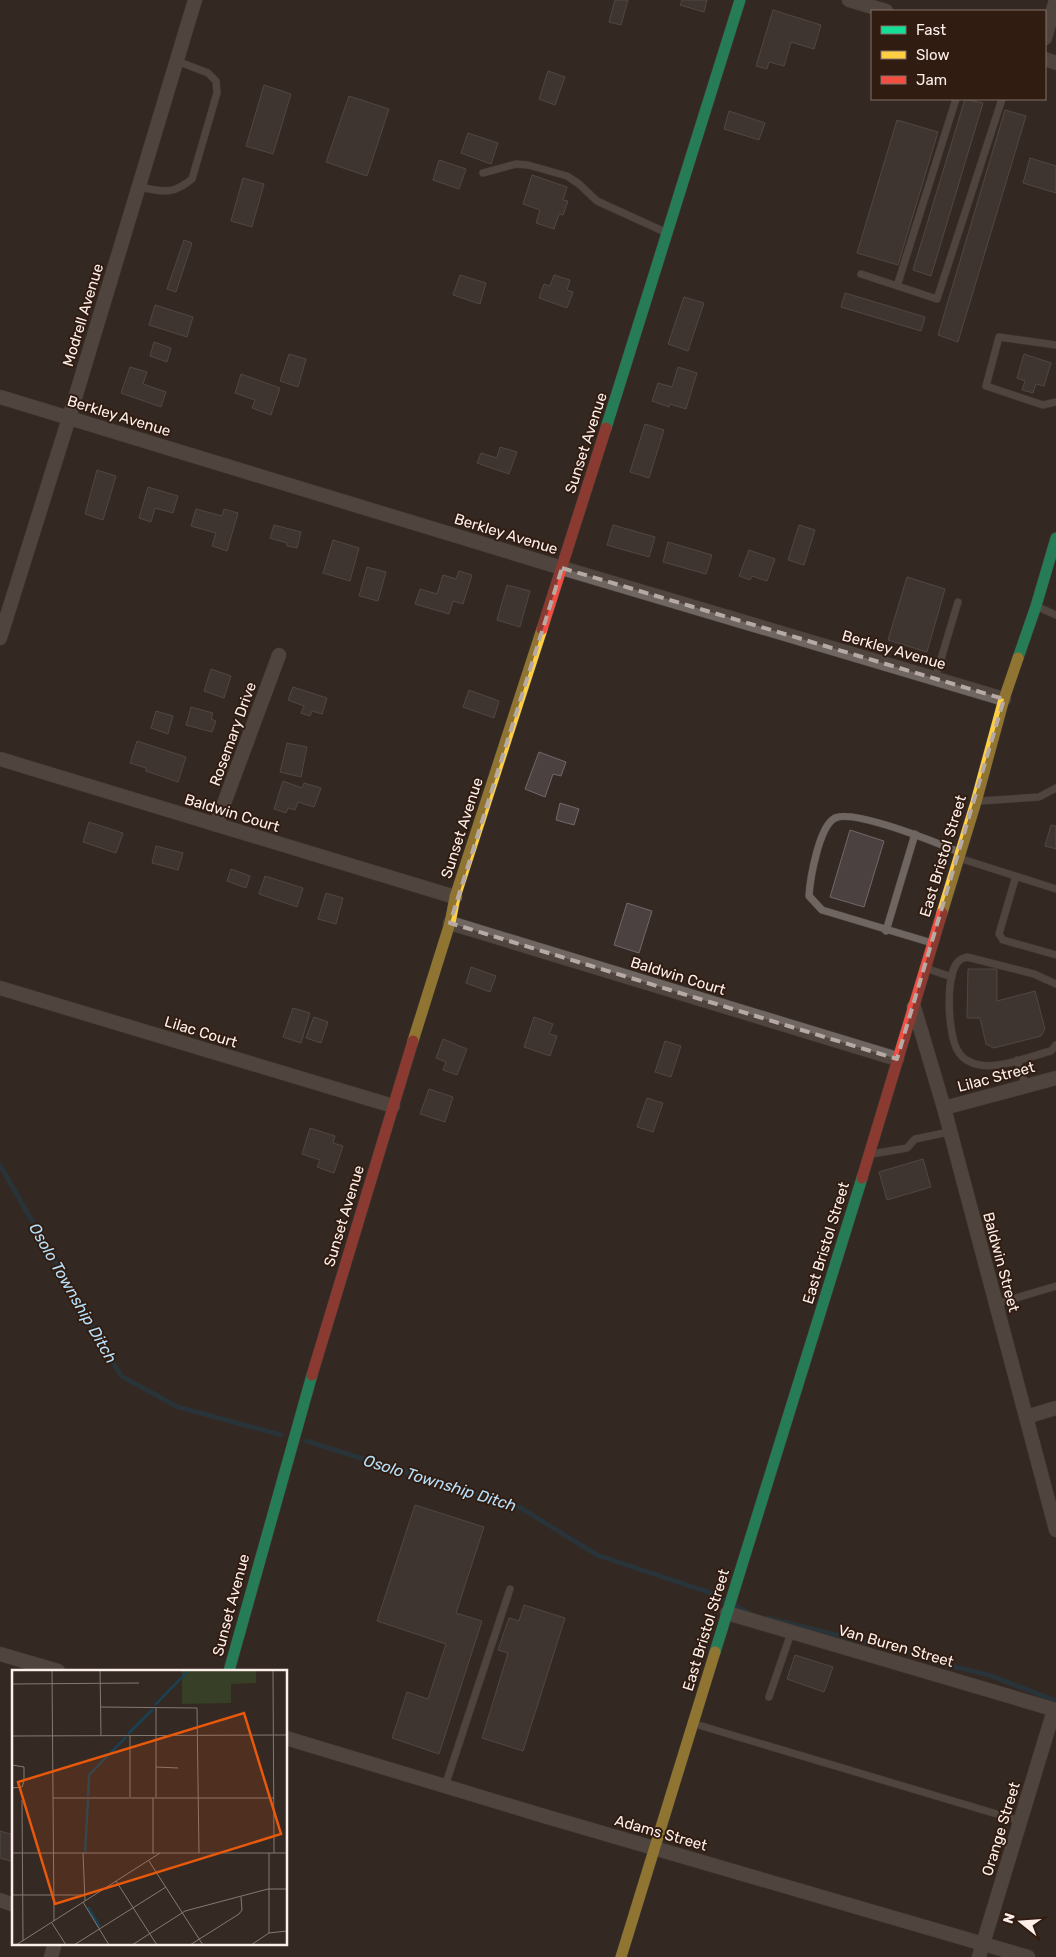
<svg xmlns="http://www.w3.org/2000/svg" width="1056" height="1957" font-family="Rubik,sans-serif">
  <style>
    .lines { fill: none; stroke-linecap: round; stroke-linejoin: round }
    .stream { stroke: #194257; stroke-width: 4.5 }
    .building { fill: #4b4141; stroke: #726869 }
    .lane-casing { stroke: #504641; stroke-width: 8 }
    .street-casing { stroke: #504641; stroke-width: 15 }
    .fast-casing { stroke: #504641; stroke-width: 12 }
    .slow-casing { stroke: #504641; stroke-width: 12 }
    .jam-casing { stroke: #504641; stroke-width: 12 }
    .lane { stroke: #6f6561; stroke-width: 7 }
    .street { stroke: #6f6561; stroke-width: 14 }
    .fast { stroke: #16e098; stroke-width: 11 }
    .slow { stroke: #ffcf43; stroke-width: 11 }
    .jam { stroke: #f24e42; stroke-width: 11 }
    .marked { fill: none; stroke: #b7aaa5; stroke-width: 4; stroke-dasharray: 10 6; stroke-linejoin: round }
    .labels { text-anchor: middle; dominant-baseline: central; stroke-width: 4; stroke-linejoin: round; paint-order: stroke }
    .street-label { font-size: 15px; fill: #fdf0eb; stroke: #311c11 }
    .water-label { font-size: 16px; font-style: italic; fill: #b7e1fb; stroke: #311c11 }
    .inset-river { fill: none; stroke: #194257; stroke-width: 2.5 }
    .inset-road { fill: none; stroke: #847973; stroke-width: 1 }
    .view { fill: #e8590c; fill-opacity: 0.15; stroke: #e8590c; stroke-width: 2.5 }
    .inset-edge { fill: none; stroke: #fdf0eb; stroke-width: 2.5 }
  </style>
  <rect width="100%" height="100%" fill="#342923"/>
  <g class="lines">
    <path class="stream" d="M0 1165 121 1376 178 1407 281 1435
      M306 1441 521 1508 597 1555 708 1592 725 1601
      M734 1605 749 1613
      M767 1618 916 1654 934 1662 989 1675 1056 1701"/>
  </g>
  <path class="building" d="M615 0H628L621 25 609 22Z
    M682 0H707L704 12 680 5Z
    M773 10 821 25 814 49 791 42 784 66 769 62 767 69 756 66Z
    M548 71 565 77 555 105 539 99Z
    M264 85 291 94 273 154 246 146Z
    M349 96 389 109 367 176 326 162Z
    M965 99 983 103 931 276 913 270Z
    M1005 110 1026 116 958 342 938 335Z
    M729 111 765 123 759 140 724 129Z
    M897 120 938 132 898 265 857 253Z
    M468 133 498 143 491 164 461 153Z
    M1030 158 1056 166V193L1023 183Z
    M439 160 466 169 459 189 433 180Z
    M532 175 567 187 563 200 568 201 563 215 559 214 554 229 536 223 540 210 523 204Z
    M243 178 264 184 252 227 231 221Z
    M184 240 192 243 176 292 167 289Z
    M460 275 486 283 480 304 453 295Z
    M554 275 570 280 567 290 573 292 567 308 539 298 544 284 550 286Z
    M845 293 925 317 921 331 841 307Z
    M684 297 704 303 688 351 668 344Z
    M155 305 193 317 187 337 149 325Z
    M154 342 171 348 167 362 150 356Z
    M289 354 306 359 298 387 280 381Z
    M1024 354 1051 363 1044 386 1036 384 1033 393 1022 390 1025 381 1017 378Z
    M130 367 147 372 143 384 166 392 161 407 121 393Z
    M678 367 697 373 686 409 670 404 669 407 652 401 658 383 672 387Z
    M241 374 280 388 271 415 252 408 255 400 235 393Z
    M645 424 664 430 649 478 630 472Z
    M500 447 517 452 509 474 477 463 481 453 497 458Z
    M97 470 116 476 103 520 85 514Z
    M148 487 178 496 173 513 155 508 151 522 139 518Z
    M196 509 222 516 224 509 238 513 227 551 212 546 216 533 191 526Z
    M274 525 301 532 297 548 287 546V543L270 538Z
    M613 525 655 537 649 557 607 545Z
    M799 525 815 530 804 565 788 560Z
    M333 540 359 548 350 581 323 573Z
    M668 542 712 555 706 574 663 562Z
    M749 550 775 559 767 581 752 576 750 580 739 576Z
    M367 567 386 572 378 601 359 596Z
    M459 571 472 575 463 604 453 601 449 614 415 604 420 589 437 594 443 575 456 579Z
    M907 577 945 589 927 652 888 640Z
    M507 585 530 591 520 627 497 620Z
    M211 669 231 676 224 698 204 691Z
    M293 687 327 698 322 714 312 711 310 716 301 713 304 706 288 700Z
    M469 690 499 701 494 718 463 707Z
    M191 707 213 713 211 719 216 721 212 732 186 725Z
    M156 711 173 716 168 734 151 728Z
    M137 741 186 757 178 782 146 771V768L130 763Z
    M287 743 307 747 301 777 280 772Z
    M539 752 566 762 561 776 553 774 545 797 525 789Z
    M283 781 302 788 304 783 321 788 314 807 298 802 295 810 288 808 286 813 274 809Z
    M560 803 579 809 574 825 556 820Z
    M89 822 123 833 116 853 83 842Z
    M1051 825 1056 826V849L1045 846Z
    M850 830 884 841 864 907 830 897Z
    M156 846 183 853 178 870 152 863Z
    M231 869 250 876 246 888 227 881Z
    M265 876 303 888 297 907 259 894Z
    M326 893 343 898 336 924 318 919Z
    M627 903 652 911 639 953 614 945Z
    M471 967 496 976 490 992 466 983Z
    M968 969H997V1001L1035 991 1045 1029 1041 1036 994 1048 986 1044 980 1018H967Z
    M293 1008 310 1013 301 1043 283 1037Z
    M314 1017 328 1022 321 1043 306 1038Z
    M534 1017 553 1024 549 1034 557 1036 550 1056 524 1047Z
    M443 1039 467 1049 457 1075 443 1070 446 1062 436 1058Z
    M665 1041 681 1046 671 1077 655 1072Z
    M429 1089 453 1097 445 1122 420 1114Z
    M647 1098 663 1103 653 1132 637 1127Z
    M310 1128 335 1136 333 1143 343 1146 334 1173 317 1167 320 1160 302 1154Z
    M923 1159 931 1187 887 1200 879 1172Z
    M415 1505 484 1527 456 1613 482 1621 439 1754 392 1738 407 1692 428 1699 446 1644 377 1621Z
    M524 1605 565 1618 523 1751 482 1738 508 1653 498 1650 509 1618 519 1621Z
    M795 1655 833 1667 824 1692 787 1679Z
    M0 1831 14 1835V1862L0 1858Z"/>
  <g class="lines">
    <defs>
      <path id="lane" d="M483 173 516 164 528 165 567 176 579 184 597 201 665 232
        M139 187C163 191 171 196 192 179L217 93 216 81 208 73 177 61
        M861 274 937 299 1002 99
        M897 286 956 99
        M1056 345 999 337 986 386 1043 405 1056 402
        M1038 607 1056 615
        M935 679 958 602
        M979 801 1039 797 1056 788
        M962 859 1056 889
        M1016 876 999 934 1003 940 1056 955
        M886 931 915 834
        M932 943 822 910 809 896C810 879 819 826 835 818 855 809 937 843 959 852
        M928 969 952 977
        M1056 984 1034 974 967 957C965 958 962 958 960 960 944 971 948 1037 958 1051 962 1059 972 1064 980 1065 999 1069 1031 1056 1051 1051L1056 1045
        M1017 1060 1026 1086
        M872 1154 907 1148 915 1139 949 1132
        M996 1304 1056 1286
        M769 1697 791 1633
        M695 1724 1020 1821
        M445 1786 510 1589"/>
      <path id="street" d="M849 0 886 11
        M1045 38 1056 0
        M1045 59 1056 63
        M0 397 562 568 1004 699
        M0 638 69 418 195 0
        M0 759 455 897
        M216 825 279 655
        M450 923 897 1059
        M0 988 393 1106
        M914 1007 944 1108 1056 1530
        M944 1108 1056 1078
        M1026 1417 1056 1408
        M727 1613 1056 1710
        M0 1654 58 1671
        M286 1738 544 1816 1028 1957
        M0 1900 14 1905
        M51 1957 55 1943
        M979 1957 1054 1710"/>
      <path id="fast" d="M606 428 740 0
        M1018 658 1036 606 1056 538
        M715 1652 862 1178
        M229 1671 312 1375"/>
      <path id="slow" d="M942 913 976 802 1004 699 1018 658
        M413 1041 450 923 455 897 542 629
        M621 1957 715 1652"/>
      <path id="jam" d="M542 629 606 428
        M862 1178 942 913
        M312 1375 413 1041"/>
    </defs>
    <use href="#lane" class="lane-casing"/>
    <use href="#street" class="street-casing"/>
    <use href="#fast" class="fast-casing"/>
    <use href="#slow" class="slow-casing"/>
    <use href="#jam" class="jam-casing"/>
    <use href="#lane" class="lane"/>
    <use href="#street" class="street"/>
    <use href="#fast" class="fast"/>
    <use href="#slow" class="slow"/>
    <use href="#jam" class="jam"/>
  </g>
  <path d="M0 0H1056V1957H0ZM562 568 1004 699 897 1059 450 923Z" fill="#342923" fill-opacity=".55" fill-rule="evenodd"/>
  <path class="marked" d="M562 568 1004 699 897 1059 450 923Z"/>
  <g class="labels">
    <g class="street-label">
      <text transform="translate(83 315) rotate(-73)">Modrell Avenue</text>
      <text transform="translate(119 416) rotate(17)">Berkley Avenue</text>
      <text transform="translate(586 443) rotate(-72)">Sunset Avenue</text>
      <text transform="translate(506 534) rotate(17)">Berkley Avenue</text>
      <text transform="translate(894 650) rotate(16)">Berkley Avenue</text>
      <text transform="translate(233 734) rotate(-70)">Rosemary Drive</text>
      <text transform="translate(232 813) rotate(17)">Baldwin Court</text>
      <text transform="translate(462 828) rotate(-72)">Sunset Avenue</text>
      <text transform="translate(943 856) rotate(-73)">East Bristol Street</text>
      <text transform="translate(678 976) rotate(17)">Baldwin Court</text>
      <text transform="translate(201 1032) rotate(17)">Lilac Court</text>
      <text transform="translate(996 1077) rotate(-15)">Lilac Street</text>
      <text transform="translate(344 1216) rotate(-73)">Sunset Avenue</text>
      <text transform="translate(826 1243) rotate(-73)">East Bristol Street</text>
      <text transform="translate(1001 1262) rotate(75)">Baldwin Street</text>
      <text transform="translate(231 1605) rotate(-75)">Sunset Avenue</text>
      <text transform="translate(706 1630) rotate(-73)">East Bristol Street</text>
      <text transform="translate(896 1646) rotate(16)">Van Buren Street</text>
      <text transform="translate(1001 1829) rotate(-73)">Orange Street</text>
      <text transform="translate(661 1833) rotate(16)">Adams Street</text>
    </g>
    <g class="water-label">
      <text transform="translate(73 1293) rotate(60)">Osolo Township Ditch</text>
      <text transform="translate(440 1483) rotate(17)">Osolo Township Ditch</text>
    </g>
  </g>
  <g transform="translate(12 1670)">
    <rect width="275" height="275" fill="#342923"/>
    <path d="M170 0H244V13L219 14V33L170 34Z" fill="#373f26"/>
    <path class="inset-river" d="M143 35 177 0M116 64 141 39M76 126 77 105 114 67M73 183 76 129M76 237 88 257"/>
    <path class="inset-road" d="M40 0 42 251M88 0 89 65M261 0 262 183M0 14 127 13M89 37 185 38 187 183M144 37V127M0 66 275 65M118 66V127M0 95 12 97V111L10 117 0 118M144 97 166 98M41 128H262M141 128V184M10 130 11 271M0 183H275M71 183 73 231M257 183V263M137 191 191 275M104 211 145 275M0 225H72M71 232 97 275M40 253 54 275M4 275 148 183M62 275 154 217M120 275 173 241 256 219H275M178 275 227 244 230 240 229 227M239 275 257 263 275 261"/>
    <path class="view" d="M232 43 269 164 43 234 6 112Z"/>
    <rect width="275" height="275" class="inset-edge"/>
  </g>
  <rect x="871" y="10" width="175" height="90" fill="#311c11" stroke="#837168"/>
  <rect x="881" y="26" width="25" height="8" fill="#16e098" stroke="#837168"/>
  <text x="916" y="35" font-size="15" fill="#fdf0eb">Fast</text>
  <rect x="881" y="51" width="25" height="8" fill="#ffcf43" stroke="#837168"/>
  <text x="916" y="60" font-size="15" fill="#fdf0eb">Slow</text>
  <rect x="881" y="76" width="25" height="8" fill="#f24e42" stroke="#837168"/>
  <text x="916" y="85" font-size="15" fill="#fdf0eb">Jam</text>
  <g transform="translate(1021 1922) rotate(287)" stroke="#311c11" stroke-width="4" paint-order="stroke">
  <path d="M0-4L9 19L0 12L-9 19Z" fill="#fdf0eb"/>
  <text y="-8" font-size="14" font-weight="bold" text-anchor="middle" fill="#fdf0eb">N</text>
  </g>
</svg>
